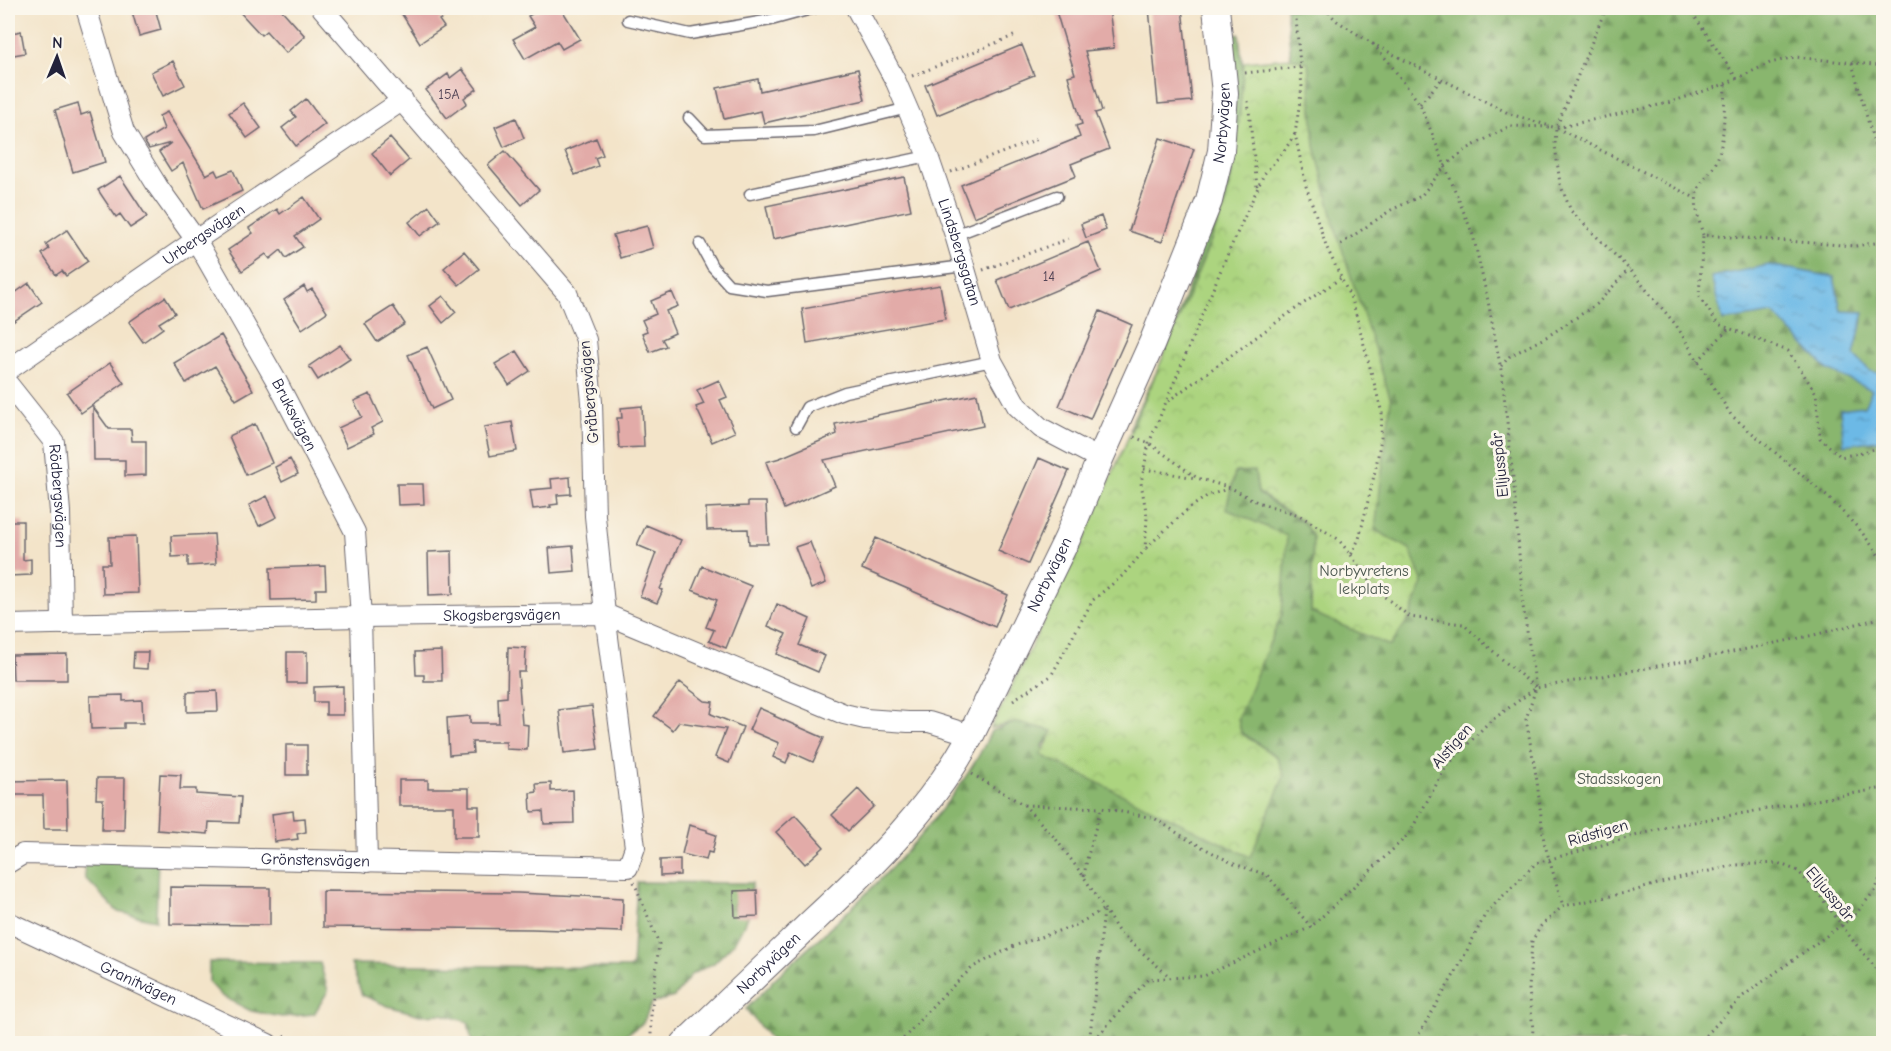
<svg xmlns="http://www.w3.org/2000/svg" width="1891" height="1051" font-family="'Comic Neue',sans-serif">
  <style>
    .forest { fill: url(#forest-firs); stroke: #566c54; stroke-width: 1.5 }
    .park { fill: url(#park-crowns); stroke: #677b5d; stroke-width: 1.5 }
    .water { fill: url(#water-ripples); stroke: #476e90; stroke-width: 1.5 }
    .building { fill: #e2aba8 }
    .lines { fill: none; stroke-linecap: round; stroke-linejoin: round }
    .service-casing { stroke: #6b666d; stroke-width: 13 }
    .minor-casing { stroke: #6b666d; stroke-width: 22 }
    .tertiary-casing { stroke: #6b666d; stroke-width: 28 }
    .path { stroke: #6b666d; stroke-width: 3; stroke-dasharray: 1.5 4.5; stroke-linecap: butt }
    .service { stroke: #fff; stroke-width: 10 }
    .minor { stroke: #fff; stroke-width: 20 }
    .tertiary { stroke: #fff; stroke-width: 26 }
    .labels { text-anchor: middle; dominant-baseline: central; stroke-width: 6; stroke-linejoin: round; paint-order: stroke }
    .number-label { font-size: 14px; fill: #524456 }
    .street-label { font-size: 16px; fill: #22223b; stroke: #fbf7ec }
    .park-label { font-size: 16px; fill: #4b574f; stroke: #fbf7ec }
  </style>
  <defs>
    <pattern id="forest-firs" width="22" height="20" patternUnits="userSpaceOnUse" patternTransform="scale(1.5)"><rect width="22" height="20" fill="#89b66e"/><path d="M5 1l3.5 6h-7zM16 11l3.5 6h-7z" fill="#70945c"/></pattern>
    <pattern id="park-crowns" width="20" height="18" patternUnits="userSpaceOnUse" patternTransform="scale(1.5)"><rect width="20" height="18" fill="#acd47f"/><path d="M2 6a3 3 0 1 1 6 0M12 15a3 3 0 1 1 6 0" fill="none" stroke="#94b66f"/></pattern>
    <pattern id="water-ripples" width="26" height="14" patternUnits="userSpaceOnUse" patternTransform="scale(1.5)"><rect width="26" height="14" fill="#6cb9e6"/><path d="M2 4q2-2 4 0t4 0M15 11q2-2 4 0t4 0" fill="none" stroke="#5896bc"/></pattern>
  </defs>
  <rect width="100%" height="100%" fill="#fbf7ec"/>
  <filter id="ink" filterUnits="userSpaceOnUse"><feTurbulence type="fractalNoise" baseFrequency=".0167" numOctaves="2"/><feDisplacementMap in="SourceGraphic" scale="12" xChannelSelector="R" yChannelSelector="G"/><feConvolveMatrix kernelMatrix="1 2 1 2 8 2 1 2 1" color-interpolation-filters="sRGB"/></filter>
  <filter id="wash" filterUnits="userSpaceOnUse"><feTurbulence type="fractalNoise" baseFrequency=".008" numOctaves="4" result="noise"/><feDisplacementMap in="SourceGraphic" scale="24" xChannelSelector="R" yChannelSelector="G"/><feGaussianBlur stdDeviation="1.35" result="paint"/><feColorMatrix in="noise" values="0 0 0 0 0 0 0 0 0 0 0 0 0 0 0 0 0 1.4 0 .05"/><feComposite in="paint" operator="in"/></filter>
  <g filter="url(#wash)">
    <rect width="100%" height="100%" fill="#f3e4c9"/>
    <path class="forest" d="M1286 8H1883V1043L774 1044 746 1009 771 984 772 981C834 925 897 869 948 801 965 779 980 757 991 731L1017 722 1054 731 1042 747 1144 793 1277 757 1241 732 1237 718 1282 614 1226 509 1235 472 1255 471 1258 493 1304 523 1313 537 1311 612 1375 536 1326 234 1302 61 1291 58Z
      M1239 34 1243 69 1254 85 1251 142 1133 433 1130 429 1134 417 1160 365 1197 263 1231 37Z
      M83 856 158 858 156 920 118 912 85 878Z
      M637 882 752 883 750 913 734 943 714 963 692 974 674 997 652 1003 643 1023 614 1043H472L468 1022 442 1014 420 1015 388 1006 362 995 351 964 632 968Z
      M209 962 320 963 328 991 314 1014 282 1017 251 1011 222 996 209 982Z"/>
    <path class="park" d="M1291 58 1308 62 1315 146 1335 227 1391 400 1375 530 1410 549 1423 583 1410 617 1390 646 1311 612 1313 537 1304 523 1258 492 1255 471 1235 472 1226 509 1287 536 1282 614 1238 718 1241 733 1277 757 1284 776 1250 857 1041 755 1053 731 1018 722 991 728 1082 544 1167 348 1225 206 1236 156 1244 62Z"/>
    <path class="water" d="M1769 265 1834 277 1841 311 1864 312 1854 355 1870 371 1883 374V439L1844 445 1840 409 1864 406 1872 390 1828 370 1773 313 1723 321 1711 277Z"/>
    <g id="blocks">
      <path class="building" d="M131 8H155L161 30 139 36Z
        M236 8H280L305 36 286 53 266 31 261 35Z
        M398 8H459L439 20 444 27 420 43Z
        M543 8H561L580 39 562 49 557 41 525 59 513 39 535 27 528 16Z
        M1055 8H1109L1114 48 1085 51 1102 111 1095 113 1109 149 1071 164 1076 176 974 217 961 185 1080 137 1076 126 1082 124 1068 76 1075 74Z
        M1149 8H1182L1192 101 1158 104Z
        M21 31 25 53 8 56V34Z
        M1022 45 1034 75 937 115 925 85Z
        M173 61 185 85 163 96 151 72Z
        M462 69 477 89 464 98 467 103 447 118 426 90 448 74 450 78Z
        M858 69 865 100 764 123 761 111 724 119 717 88 758 79 760 91Z
        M306 99 325 124 296 146 282 128 296 117 291 111Z
        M78 103 81 115 90 112 105 162 73 172 55 110Z
        M243 103 261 128 247 138 229 113Z
        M167 112 206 175 215 170 218 176 233 170 242 191 203 209 183 163 171 171 159 152 171 143 149 149 144 141 164 129 159 116Z
        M516 118 524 138 504 147 495 127Z
        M390 138 409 160 390 176 372 153Z
        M596 138 603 155 595 158 598 166 575 175 565 151Z
        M1160 138 1194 149 1162 242 1129 231Z
        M505 151 539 190 522 205 488 165Z
        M120 176 147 217 130 228 120 214 116 217 98 190Z
        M904 177 911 210 773 239 766 206Z
        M304 197 319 219 295 236 303 247 286 258 281 250 270 259 266 254 242 271 228 250 253 233 249 228 277 209 280 214Z
        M429 206 440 221 420 236 409 222Z
        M1101 216 1106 230 1086 238 1081 224Z
        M647 226 653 248 620 258 613 235Z
        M67 230 88 261 66 276 62 271 56 275 42 254 49 249 46 244Z
        M1088 242 1101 271 1009 310 997 280Z
        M464 251 479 269 459 285 444 268Z
        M29 283 42 302 8 325V298Z
        M940 285 946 319 807 343 802 309Z
        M304 286 307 292 312 289 327 312 302 329 284 300Z
        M672 292 678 306 666 311 675 333 662 339 666 346 650 352 642 333 647 331 642 320 656 314 651 301Z
        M443 296 456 312 443 323 430 306Z
        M165 297 175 313 159 323 163 328 143 342 129 322Z
        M393 306 405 324 377 342 365 324Z
        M1100 311 1132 325 1090 419 1059 406Z
        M221 335 253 390 236 400 215 366 186 383 174 363Z
        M340 345 350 359 318 380 309 366Z
        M427 347 451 400 432 409 408 355Z
        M517 351 530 371 509 385 495 364Z
        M110 363 124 383 81 413 67 393Z
        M719 380 727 397 720 400 735 432 712 442 696 407 704 404 697 390Z
        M370 394 383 422 371 428 374 434 347 447 338 428 362 417 354 401Z
        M977 394 983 426 824 460 835 486 784 509 766 462 780 458 837 434 835 424Z
        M642 406 644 447 619 448 617 418H622L621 408Z
        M93 407 109 429H131L132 441H146V475L125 476V460H94Z
        M512 422 517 451 490 456 484 427Z
        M255 424 272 463 246 475 229 436Z
        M1039 458 1069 471 1028 564 998 551Z
        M290 459 298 474 282 482 275 467Z
        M570 477 571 494 557 495 558 504 550 505 551 507 533 509 530 490 552 488 551 479Z
        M397 484H423L424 504 398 505Z
        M267 496 277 517 259 526 249 505Z
        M748 502H766L768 544H749L748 529 707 530 706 508 748 506Z
        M8 521H23V560L31 559V575L8 576Z
        M646 525 681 540 660 589 663 590 657 603 640 596 656 553 637 545Z
        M214 534 216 564 188 566V556L172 557 171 536Z
        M136 536 138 593 103 594 102 564H110L109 537Z
        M876 538 1008 595 995 627 862 569Z
        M810 542 826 583 811 589 795 547Z
        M573 546 575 571 551 573 549 548Z
        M452 551 453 594 429 595 428 552Z
        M325 566 326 589H316V599L271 600 270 568Z
        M702 566 751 586 726 648 709 641 714 630 706 627 717 600 692 590Z
        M777 604 810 619 799 645 825 656 818 672 777 654 786 634 768 626Z
        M508 647 526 648 525 672H518L522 724 528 725 527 750 506 749V742H472L473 753 449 755 447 718 470 716V723H499L498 698 507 697Z
        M441 651 442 681H424V675H416L415 652Z
        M134 652H148L147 669 133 668Z
        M287 652H307V683H287Z
        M67 654V680H13L12 655Z
        M680 682 705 701 713 702 711 714 743 727 729 763 715 757 726 729 679 722 673 730 654 716Z
        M343 686V715H326V702H314V687Z
        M217 691 218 711 187 712V692Z
        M123 695V701L142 700 143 723H124V728L91 729 90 696Z
        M592 706 598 749 564 753 559 710Z
        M759 708 775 715 774 716 824 738 813 762 791 752 786 763 773 757 779 743 749 730Z
        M286 745H307V775H286Z
        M160 774 181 775 180 789H196V794L241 797 239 823 209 822 208 834 157 830Z
        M97 778H125L124 830H102L103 799H96Z
        M67 780 68 829H44L43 795H8V781Z
        M399 780H428V788H469V806H479V837H454V806H399Z
        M551 783V791L573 790 574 823 544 824 543 811 531 812 530 793 537 792 536 784Z
        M858 789 874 806 848 831 832 815Z
        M293 811 294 819 305 818 306 832 297 834 298 839 275 842 272 814Z
        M795 815 824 847 805 864 776 832Z
        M689 825 707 830V832L716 835 712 853 708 852 706 860 682 854Z
        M680 859V875L660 876V860Z
        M170 887 270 888V925L170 924Z
        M757 890 758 916 735 917 734 891Z
        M323 891 518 893 623 898 622 932 532 929 323 927Z"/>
    </g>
  </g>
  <g filter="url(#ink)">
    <use href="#blocks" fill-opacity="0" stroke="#6b666d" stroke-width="1.5"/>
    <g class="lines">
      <defs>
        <path id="service" d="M628 20 690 34 771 20 815 8
          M689 118 705 135 814 131 908 108
          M750 194 928 156
          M955 235 1057 196
          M700 244 712 266 729 285 767 291 964 266
          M796 427 807 407 845 392 992 361"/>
        <g id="minor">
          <path id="s1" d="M86 8 124 132 158 187 196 240 277 382 355 532 361 617 367 862"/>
          <path id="s2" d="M856 8 896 82 928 156 955 235 992 361 1017 406 1041 428 1100 459"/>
          <path id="s3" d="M8 370 196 240 403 100"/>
          <path id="s4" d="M8 384 54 442 60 512 62 624"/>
          <path id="s5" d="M8 625 361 617 605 614 844 714 865 719 908 722H929L971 735"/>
          <path id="s6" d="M8 863 23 854 628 867 635 847 605 614 595 516 592 402 586 340 567 293 322 8"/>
          <path id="s7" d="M8 922 268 1044"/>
        </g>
        <g id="tertiary">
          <path id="s8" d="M684 1044C727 1003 770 962 813 921 872 866 933 807 971 735L1067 539 1100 459 1152 343 1209 201 1221 151 1225 93 1216 8"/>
        </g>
      </defs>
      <use href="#service" class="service-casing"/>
      <use href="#minor" class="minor-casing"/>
      <use href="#tertiary" class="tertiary-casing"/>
      <path class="path" d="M1324 8 1337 21 1373 44 1510 114 1556 128 1668 103 1725 84 1770 63 1795 57 1884 66
        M1606 8 1556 128 1555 145 1560 184 1571 211 1629 269 1676 325 1731 415 1830 499 1860 530 1876 551 1884 564
        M1689 8 1737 79
        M1373 44 1387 60 1420 104 1473 235 1488 301 1502 375 1514 487 1523 606 1536 688 1526 719 1537 781 1544 842 1563 906
        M1852 63 1884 179
        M1245 73 1300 67
        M912 76 1016 35
        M1248 101 1257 187
        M1420 104 1442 79
        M1557 128 1695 198
        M951 172 1038 139
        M1703 235C1698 216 1690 195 1705 178 1713 168 1715 167 1719 154 1725 132 1724 108 1725 84
        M1884 237 1881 242 1855 246 1703 235 1699 296 1718 324 1788 351 1816 393 1820 438 1841 457 1884 447
        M1341 244 1391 210 1421 196 1446 165 1467 149 1510 126 1551 127
        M983 270 1068 239
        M1698 361 1729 328
        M1501 366 1510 356 1548 336 1597 304 1629 269
        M1168 401 1291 312 1341 278
        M1134 437 1149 443 1197 478 1231 488 1257 502 1299 515 1338 539 1351 555 1359 539 1376 467 1381 438 1382 413 1353 303 1327 248 1306 186 1295 134 1302 87 1295 8
        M1144 469 1196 478
        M1146 548 1187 510 1207 496 1230 488
        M1351 555 1376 590 1410 617 1463 624 1504 661 1536 688
        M1013 700 1051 676 1093 600 1122 576 1145 550 1147 517 1141 483 1149 443 1225 260 1264 174 1284 151 1295 134
        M972 774 1024 805 1055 838 1084 877 1118 931 1170 977
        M1024 805 1100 808
        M1084 876 1087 859 1101 808 1154 818 1185 838 1234 864 1267 875 1311 927
        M634 882 659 944 651 1014V1044
        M284 1036 305 1044
        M656 1044 664 1037
        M901 1044 904 1038 935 1003 973 967 1014 946 1076 925 1104 909
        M1089 1044 1104 911
        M1091 1044 1148 979 1204 976 1311 927 1409 834 1446 767 1488 723 1536 688 1713 656 1814 635 1884 617
        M1413 1044 1458 968 1486 913 1536 863 1671 826 1884 788
        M1531 1044 1533 1030 1529 989 1532 941 1541 926 1563 906 1630 892 1678 878 1736 865 1778 863 1798 871 1818 893 1854 942 1884 978
        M1698 1044 1743 996 1854 916 1876 889 1884 867"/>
      <use href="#service" class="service"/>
      <use href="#minor" class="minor"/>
      <use href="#tertiary" class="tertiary"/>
    </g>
  </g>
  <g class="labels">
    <g class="number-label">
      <text x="449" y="94">15A</text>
      <text x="1049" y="276">14</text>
    </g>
    <g class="street-label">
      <text stroke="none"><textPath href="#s8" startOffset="1088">Norbyvägen</textPath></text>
      <text stroke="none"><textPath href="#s3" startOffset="238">Urbergsvägen</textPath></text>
      <text stroke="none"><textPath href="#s2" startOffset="266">Lindsbergsgatan</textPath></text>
      <text transform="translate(589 392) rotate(-95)">Gråbergsvägen</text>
      <text stroke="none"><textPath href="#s1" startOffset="460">Bruksvägen</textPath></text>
      <text transform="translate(1500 465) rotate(-96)">Elljusspår</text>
      <text stroke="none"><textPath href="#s4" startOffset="128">Rödbergsvägen</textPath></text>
      <text stroke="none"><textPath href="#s8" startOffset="602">Norbyvägen</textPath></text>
      <text stroke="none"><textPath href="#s5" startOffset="494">Skogsbergsvägen</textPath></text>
      <text transform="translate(1452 746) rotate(-49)">Alstigen</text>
      <text transform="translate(1598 833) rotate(-16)">Ridstigen</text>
      <text stroke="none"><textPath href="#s6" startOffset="310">Grönstensvägen</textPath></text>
      <text transform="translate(1830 894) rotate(50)">Elljusspår</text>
      <text stroke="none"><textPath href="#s8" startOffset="117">Norbyvägen</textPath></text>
      <text stroke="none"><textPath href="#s7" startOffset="144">Granitvägen</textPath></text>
    </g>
    <g class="park-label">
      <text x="1364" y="571">Norbyvretens<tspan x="1364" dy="18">lekplats</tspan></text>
      <text x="1619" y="779">Stadsskogen</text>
    </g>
  </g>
  <rect width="1891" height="1051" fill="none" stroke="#fbf7ec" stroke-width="30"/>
  <g transform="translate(57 57) rotate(2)" stroke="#fbf7ec" stroke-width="4.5" paint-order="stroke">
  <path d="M0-4.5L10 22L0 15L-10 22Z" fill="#22223b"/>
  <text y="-9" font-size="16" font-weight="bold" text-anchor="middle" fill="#22223b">N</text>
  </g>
</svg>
